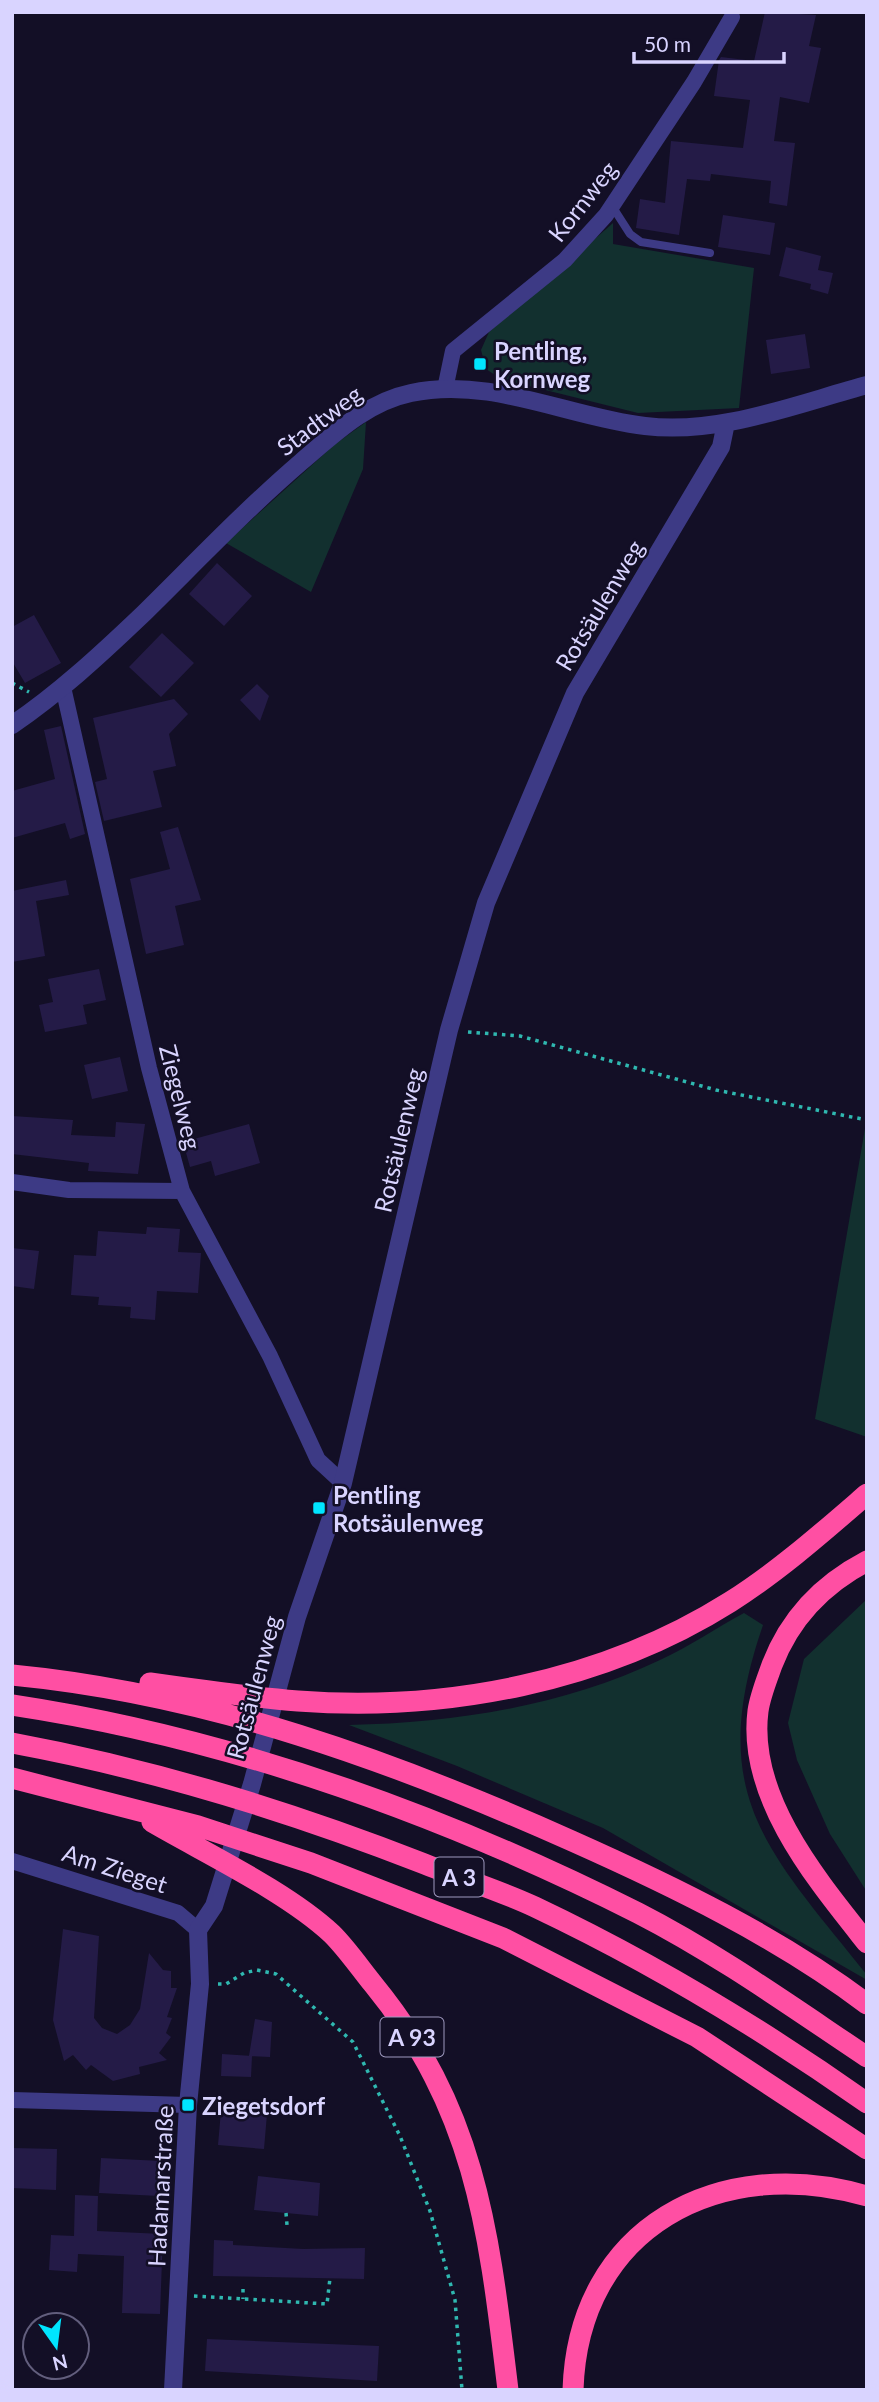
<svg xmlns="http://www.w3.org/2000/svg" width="879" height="2402" font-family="Lato,sans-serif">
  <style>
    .green { fill: #12302f }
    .building { fill: #241b47 }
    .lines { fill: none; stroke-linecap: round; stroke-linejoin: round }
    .path { stroke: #2fb8b0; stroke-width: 3.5; stroke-dasharray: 3.5 5; stroke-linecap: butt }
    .service { stroke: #3d3a85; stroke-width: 8 }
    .minor { stroke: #3d3a85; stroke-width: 16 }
    .tertiary { stroke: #3d3a85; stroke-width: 18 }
    .motorway { stroke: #ff4fa3; stroke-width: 21 }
    .poi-dot { fill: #00e5ff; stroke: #130f26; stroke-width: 2.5 }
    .labels { text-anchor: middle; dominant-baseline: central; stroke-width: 5; stroke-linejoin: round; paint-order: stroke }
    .shield { fill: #130f26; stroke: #9e99be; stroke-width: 2 }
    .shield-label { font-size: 23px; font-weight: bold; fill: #d9d4ff }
    .street-label { font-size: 24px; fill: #d9d4ff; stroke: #130f26 }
    .poi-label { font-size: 24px; font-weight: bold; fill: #d9d4ff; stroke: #130f26; text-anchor: start }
  </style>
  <rect width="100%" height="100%" fill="#130f26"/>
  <path class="green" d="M613 223V244L754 268 739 408 638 413 501 379 486 369 481 350 489 332Z
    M366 422 363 469 311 592 226 543 334 445Z
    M867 1117V1437L815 1419Z
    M867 1599V1892L830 1834 797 1760 788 1723 804 1659Z
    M744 1613 763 1625C705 1794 766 1849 867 1975V1980L603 1828 457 1766 349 1725C455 1723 563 1706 660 1660 689 1647 716 1628 744 1613Z"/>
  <path class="building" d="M765 12 816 15 809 46 821 48 809 103 780 97 774 141 795 143 787 206 769 203 771 181 711 174 710 181 687 179 679 235 636 228 640 199 665 203 671 141 743 148 750 100 714 96 719 60 721 57 754 61Z
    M723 215 775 223 770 255 718 247Z
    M786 247 821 256 818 270 833 273 828 294 810 289 811 284 779 276Z
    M805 334 810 368 771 374 766 340Z
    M217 563 252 596 224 626 189 594Z
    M34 615 61 663 25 683 12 661V627Z
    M162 633 194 663 161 697 129 667Z
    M257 684 269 696 260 721 240 700Z
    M174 699 188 714 169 734 176 766 153 771 162 807 104 821 95 782 107 779 93 718Z
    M61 726 85 834 70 839 65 823 12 838V791L55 779 44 730Z
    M178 827 201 900 175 906 184 945 146 954 130 879 170 869 160 832Z
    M66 880 69 895 36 901 45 956 12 962V891Z
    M99 969 106 1000 83 1005 87 1024 45 1032 39 1005 53 1002 48 979Z
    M120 1057 128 1091 92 1099 84 1065Z
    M12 1116 73 1120 71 1135 115 1137 116 1122 145 1124 138 1174 88 1171 89 1163 12 1154Z
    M249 1124 260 1163 215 1176 211 1161 190 1167 183 1142Z
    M147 1227 180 1229 178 1252 201 1253 198 1293 157 1291 155 1320 130 1318 131 1307 98 1305 99 1297 71 1295 74 1255 96 1256 98 1231 146 1234Z
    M12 1248 39 1251 34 1289 12 1286Z
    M63 1929 99 1936 94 2018 102 2028 117 2034 130 2025 140 2009 149 1953 163 1970 171 1971V1988H177L167 2017 172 2018 166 2033 171 2037 159 2053 167 2060 139 2067 140 2074 113 2081 91 2065 86 2070 73 2055 64 2061 53 2020Z
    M255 2019 272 2022 270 2057 249 2056Z
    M222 2054 252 2056 251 2077 221 2076Z
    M221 2111 267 2114 264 2149 218 2145Z
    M12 2148 57 2149 56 2190 12 2188Z
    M101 2158 161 2161 159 2196 99 2193Z
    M258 2176 320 2183 318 2216 254 2210Z
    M75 2195 98 2196 97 2231 163 2234 160 2314 122 2313 124 2256 78 2254 77 2272 49 2270 51 2235 74 2236Z
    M214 2240 233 2241V2245L303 2249 365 2248 364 2279 213 2276Z
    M207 2339 379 2346 377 2381 205 2371Z"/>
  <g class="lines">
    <path class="path" d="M12 683 29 692
      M468 1032 520 1036 716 1090 867 1120
      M218 1984H226L244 1973 257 1970 276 1974 353 2042 400 2136 430 2211 455 2300 462 2390
      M286 2213 287 2225
      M243 2289V2299
      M194 2296 327 2304 330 2278"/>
    <path class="service" d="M612 206 630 234 641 242 710 253"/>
    <path class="minor" d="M445 389 453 351 565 260 606 215 694 82 732 17
      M63 687 149 1068 182 1191 270 1356 318 1460 343 1483
      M12 1182 69 1190 182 1191
      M12 1861 178 1913 198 1930
      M12 2100 188 2105"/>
    <path class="tertiary" d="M12 725C59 693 100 655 141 616 194 564 244 511 301 462 334 434 367 402 411 393 490 376 568 417 645 426 720 435 796 404 867 385
      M173 2390 188 2105 200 1984 198 1930 214 1906 252 1784 297 1617 343 1483 449 1030 486 903 575 693 721 447 726 423"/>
    <path class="motorway" d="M867 1561C823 1584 790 1618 772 1665 767 1679 760 1696 758 1711 747 1797 817 1880 867 1943
      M12 1675C209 1694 393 1761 572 1841 673 1886 778 1937 867 2004
      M150 1683C199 1690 249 1697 298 1701 446 1712 603 1682 730 1602 779 1571 823 1532 867 1494
      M12 1705C231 1738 441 1814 638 1913 718 1954 792 2007 867 2057
      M12 1743C153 1769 289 1811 422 1863 459 1878 499 1890 535 1907 651 1962 762 2029 867 2103
      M12 1778 198 1826 311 1863 503 1938 697 2037 867 2149
      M152 1822C207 1854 287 1892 332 1934 347 1949 360 1968 373 1984 477 2111 489 2233 508 2390
      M573 2390C578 2227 720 2153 867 2196"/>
  </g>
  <g class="poi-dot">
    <rect x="473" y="357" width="14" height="14" rx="3.5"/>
    <rect x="312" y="1501" width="14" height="14" rx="3.5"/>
    <rect x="181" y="2098" width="14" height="14" rx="3.5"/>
  </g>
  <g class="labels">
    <g class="shield">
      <rect x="434.5" y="1857.5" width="49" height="39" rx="5"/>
      <rect x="380.5" y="2017.5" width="63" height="39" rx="5"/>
    </g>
    <g class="shield-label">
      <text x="459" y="1877">A 3</text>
      <text x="412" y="2037">A 93</text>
    </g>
    <g class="street-label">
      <text transform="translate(582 201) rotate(-52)">Kornweg</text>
      <text transform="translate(319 420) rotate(-37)">Stadtweg</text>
      <text transform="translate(599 605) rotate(-59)">Rotsäulenweg</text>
      <text transform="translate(181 1097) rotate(76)">Ziegelweg</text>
      <text transform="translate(398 1140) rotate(-77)">Rotsäulenweg</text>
      <text transform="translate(253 1687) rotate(-75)">Rotsäulenweg</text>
      <text transform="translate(115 1868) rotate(18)">Am Zieget</text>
      <text transform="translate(160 2186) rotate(-87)">Hadamarstraße</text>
    </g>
    <g class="poi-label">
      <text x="494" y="350">Pentling,<tspan x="494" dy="28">Kornweg</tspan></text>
      <text x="333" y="1494">Pentling<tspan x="333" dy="28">Rotsäulenweg</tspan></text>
      <text x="202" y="2105">Ziegetsdorf</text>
    </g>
  </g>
  <rect width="879" height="2402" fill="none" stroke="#d9d4ff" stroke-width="28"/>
  <g transform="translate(56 2346) rotate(166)"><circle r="33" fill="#130f26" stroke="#625e7d" stroke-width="2"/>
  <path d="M0-5L12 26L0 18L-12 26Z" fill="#00e5ff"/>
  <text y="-10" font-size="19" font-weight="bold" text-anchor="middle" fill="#d9d4ff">N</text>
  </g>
  <path d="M634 52v10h150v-10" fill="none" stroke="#d9d4ff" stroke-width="3.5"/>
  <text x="644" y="52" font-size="21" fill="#d9d4ff" stroke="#130f26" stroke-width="5" paint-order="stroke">50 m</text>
</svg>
